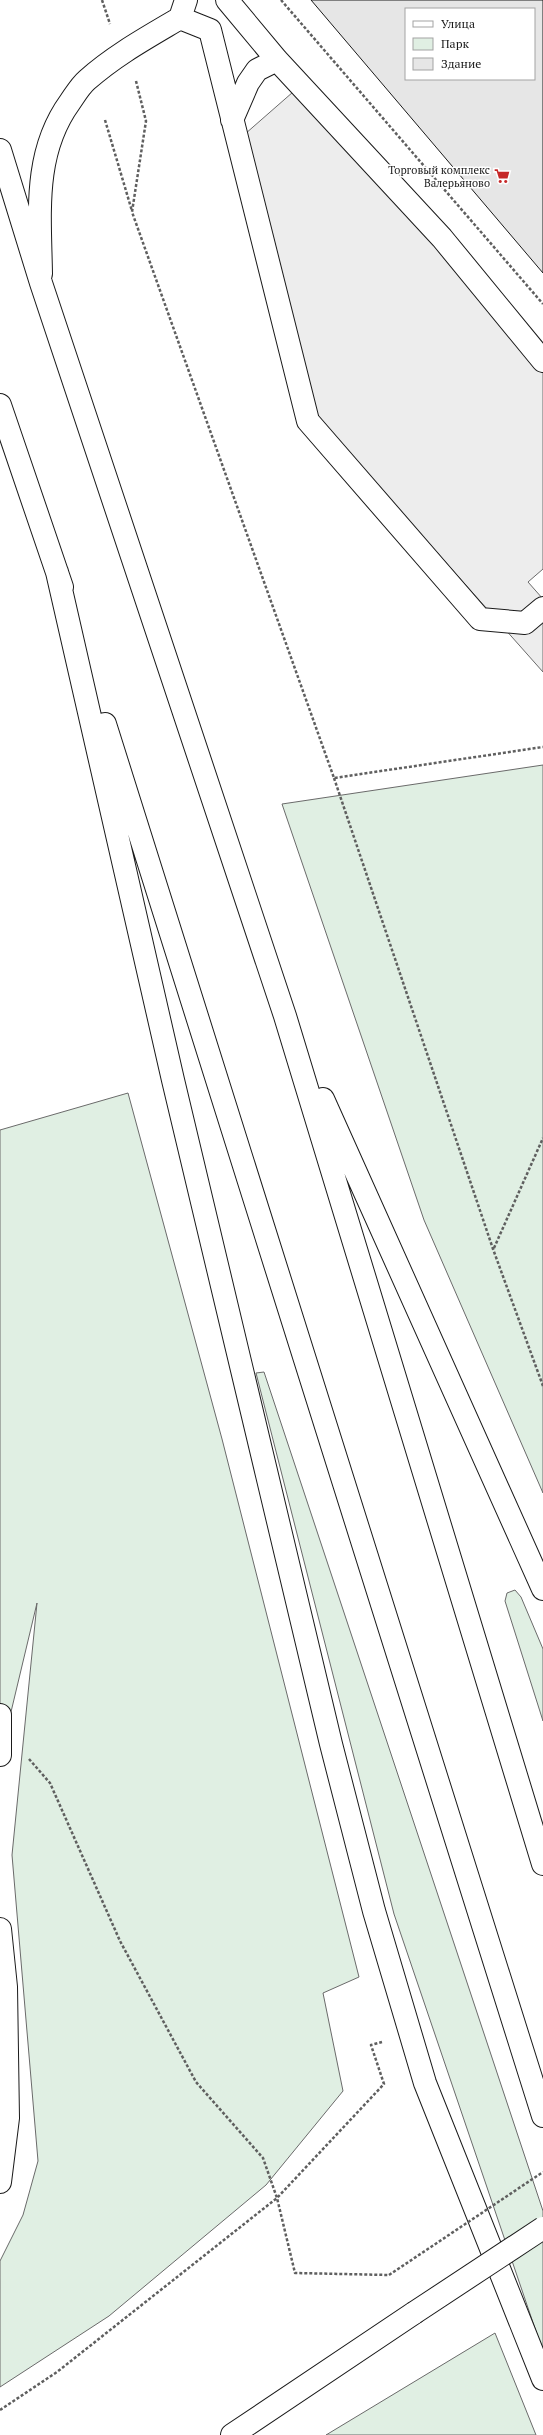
<svg xmlns="http://www.w3.org/2000/svg" width="543" height="2435" font-family="'PT Serif',serif">
  <style>
    .green { fill: #e0efe3; stroke: #6a6a6a }
    .parking { fill: #ededed; stroke: #6a6a6a }
    .building { fill: #e6e6e6; stroke: #1a1a1a; fill-rule: evenodd }
    .lines { fill: none; stroke-linecap: round; stroke-linejoin: round }
    .minor-casing { stroke: #1a1a1a; stroke-width: 24 }
    .major-casing { stroke: #1a1a1a; stroke-width: 24 }
    .highway-casing { stroke: #1a1a1a; stroke-width: 24 }
    .path { stroke: #5f5f5f; stroke-width: 2.5; stroke-dasharray: 3 2; stroke-linecap: butt }
    .minor { stroke: #fff; stroke-width: 22 }
    .major { stroke: #fff; stroke-width: 22 }
    .highway { stroke: #fff; stroke-width: 22 }
    .major-bridge-casing { stroke: #1a1a1a; stroke-width: 24; stroke-linecap: butt }
    .path-bridge { stroke: #5f5f5f; stroke-width: 2.5; stroke-dasharray: 3 2; stroke-linecap: butt }
    .major-bridge { stroke: #fff; stroke-width: 22 }
    .labels { text-anchor: middle; dominant-baseline: central; stroke-width: 3; stroke-linejoin: round; paint-order: stroke }
    .poi-label { font-size: 11px; fill: #1a1a1a; stroke: #fff; text-anchor: end }
  </style>
  <rect width="100%" height="100%" fill="#fff"/>
  <path class="green" d="M543 765V1493L424 1220 282 804Z
    M128 1093 222 1439 359 1977 323 1993 343 2091 266 2185 109 2316 0 2387V2261L23 2215 38 2161 12 1855 37 1603 0 1758V1130Z
    M264 1372 543 2211V2352L394 1914 256 1373Z
    M515 1590 521 1597 543 1649V1721L505 1601 507 1593Z
    M495 2333 536 2435H326Z"/>
  <path class="parking" d="M301 85 543 361V569L528 582 543 599V672L314 414 245 134Z"/>
  <path class="building" d="M311 0H543V273ZM406 9H534V79H406Z"/>
  <g class="lines">
    <defs>
      <path id="minor" d="M227 0 277 60 442 238 543 361
        M180 18 210 30 308 421 480 619 525 623 543 608
        M232 120 248 83 257 70 277 60
        M41 274C40 213 33 153 70 102 75 95 80 86 87 80 115 55 148 37 180 18L186 0
        M0 1715V1755
        M0 1929 6 1987 8 2118 0 2182"/>
      <path id="major" d="M232 2435 414 2313"/>
      <path id="highway" d="M0 150 41 283 285 1016 543 1864
        M0 405 62 587
        M57 572 173 1080 331 1744 374 1911 425 2083 543 2379
        M105 724 543 2116
        M323 1099 543 1589"/>
    </defs>
    <use href="#minor" class="minor-casing"/>
    <use href="#major" class="major-casing"/>
    <use href="#highway" class="highway-casing"/>
    <path class="path" d="M102 0 110 24
      M281 0 543 304
      M136 81 146 121 132 212 334 778 543 747
      M105 120 132 211
      M334 778 493 1249 543 1386
      M494 1248 543 1138
      M29 1759 50 1783 120 1941 196 2082 263 2158 277 2198 295 2273 389 2275
      M0 2410 57 2372 277 2198 384 2084 371 2045 382 2042"/>
    <use href="#minor" class="minor"/>
    <use href="#major" class="major"/>
    <use href="#highway" class="highway"/>
    <defs>
      <path id="major-bridge" d="M414 2313 543 2228"/>
    </defs>
    <use href="#major-bridge" class="major-bridge-casing"/>
    <path class="path-bridge" d="M389 2275 543 2172"/>
    <use href="#major-bridge" class="major-bridge"/>
  </g>
  <defs>
    <symbol id="supermarket-bare" viewBox="-9 -9 18 18"><path d="M-6-5.5h2.5l.6 2H6L4.5 2H-2.5L-4.4-4H-6ZM-1.5 3.2a1.3 1.3 0 1 0 .1 0ZM3 3.2a1.3 1.3 0 1 0 .1 0Z" fill="#c62828" stroke="#fff" stroke-width="2.5" paint-order="stroke"/></symbol>
  </defs>
  <g fill-rule="evenodd">
    <use href="#supermarket-bare" x="491" y="165" width="22" height="22"/>
  </g>
  <g class="labels">
    <g class="poi-label">
      <text x="490" y="170">Торговый комплекс<tspan x="490" dy="13">Валерьяново</tspan></text>
    </g>
  </g>
  <rect x="405" y="8" width="130" height="72" fill="#ffffff" stroke="#a3a3a3"/>
  <rect x="413" y="21" width="20" height="6" fill="#ffffff" stroke="#a3a3a3"/>
  <text x="441" y="28" font-size="12" fill="#1a1a1a">Улица</text>
  <rect x="413" y="38" width="20" height="12" fill="#e0efe3" stroke="#a3a3a3"/>
  <text x="441" y="48" font-size="12" fill="#1a1a1a">Парк</text>
  <rect x="413" y="58" width="20" height="12" fill="#e6e6e6" stroke="#a3a3a3"/>
  <text x="441" y="68" font-size="12" fill="#1a1a1a">Здание</text>
</svg>
